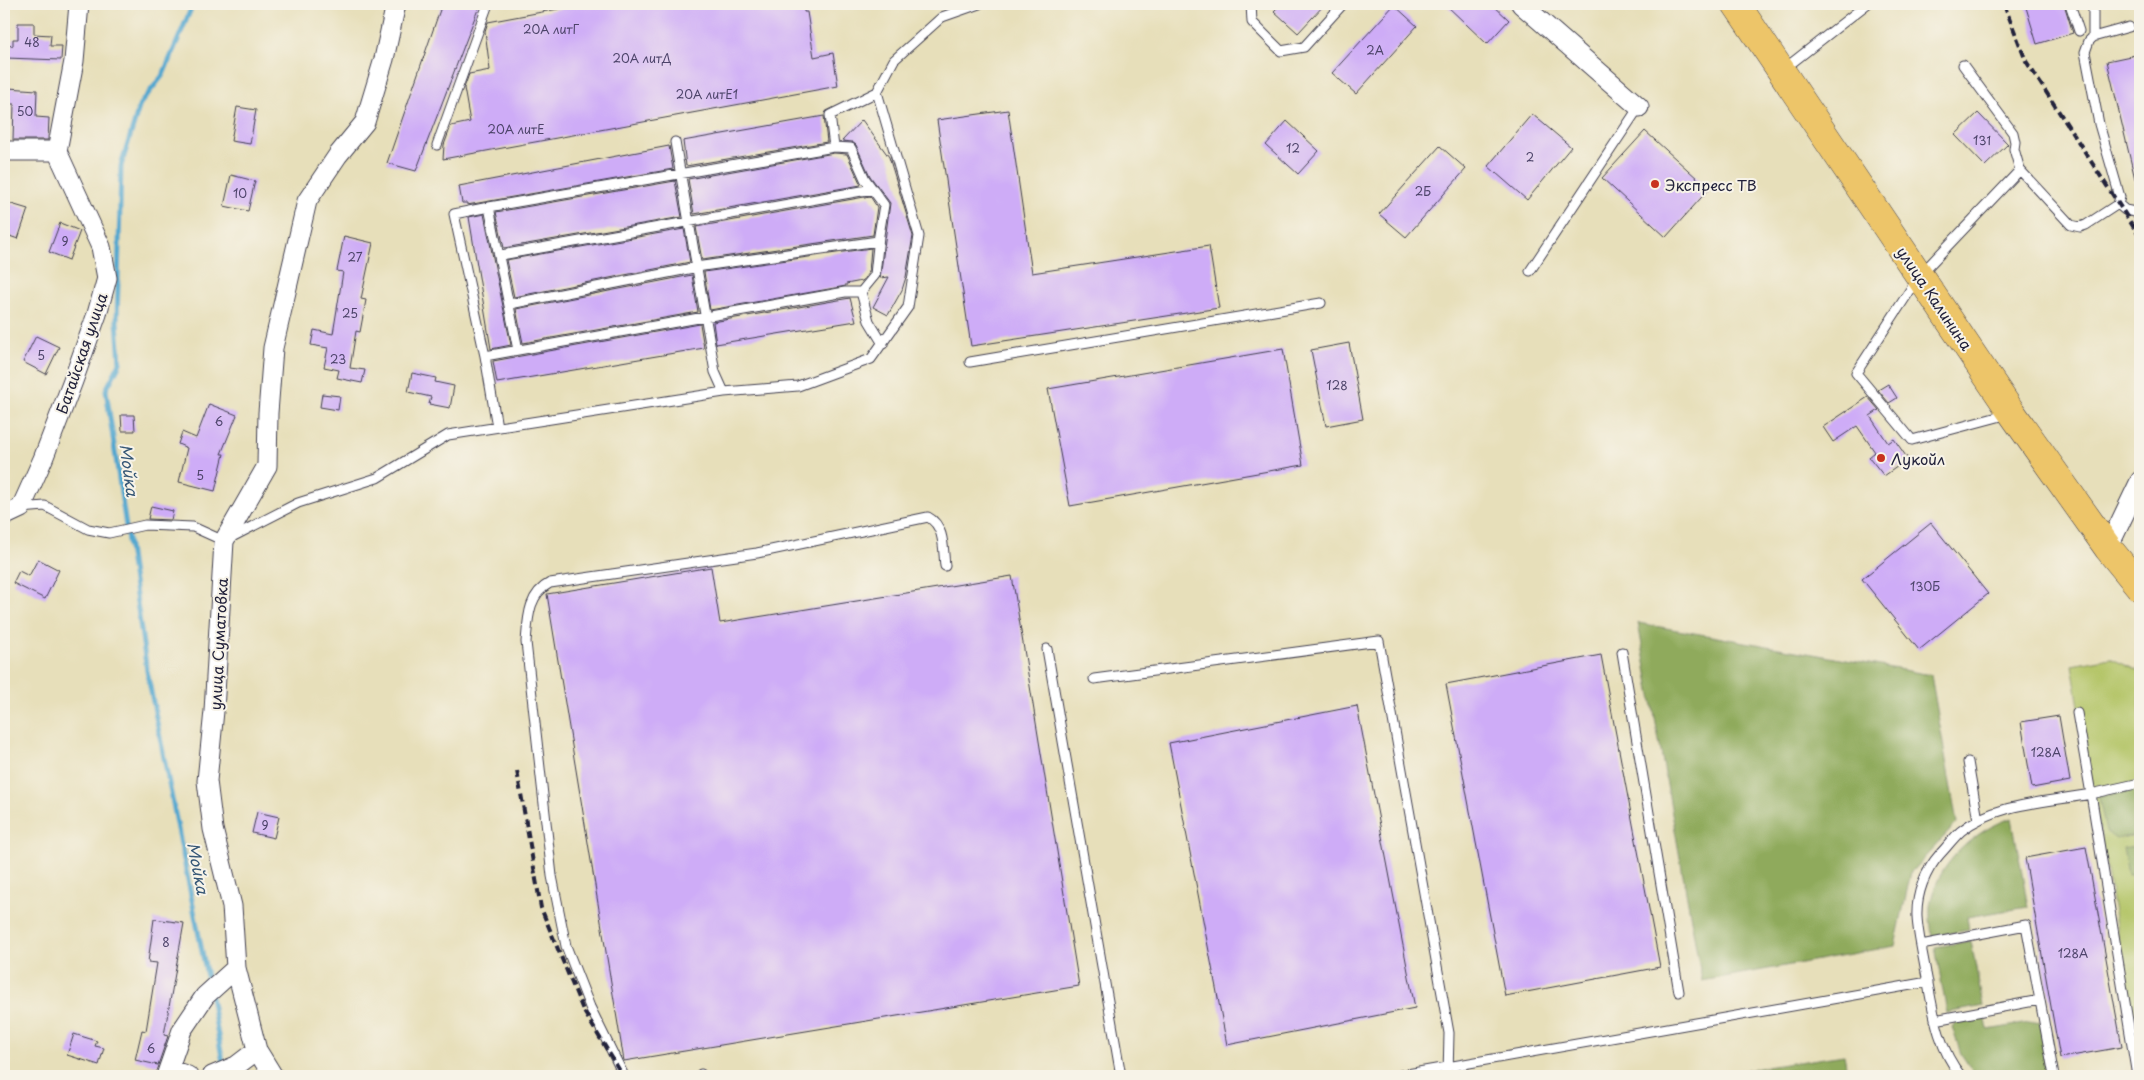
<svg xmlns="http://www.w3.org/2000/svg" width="2144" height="1080" font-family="'Playpen Sans',sans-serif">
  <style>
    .green { fill: #b4c568; stroke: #6b7452 }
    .forest { fill: #8faa5c; stroke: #58664c }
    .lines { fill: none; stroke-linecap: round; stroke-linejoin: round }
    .stream { stroke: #53a7cf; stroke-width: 5 }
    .building { fill: #ceacf7 }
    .lane-casing { stroke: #403e4e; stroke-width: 11 }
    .street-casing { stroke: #403e4e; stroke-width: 21 }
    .primary-casing { stroke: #403e4e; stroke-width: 29 }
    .lane { stroke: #fff; stroke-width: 9 }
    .street { stroke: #fff; stroke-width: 19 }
    .primary { stroke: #edc569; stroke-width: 28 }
    .rail { stroke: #22223b; stroke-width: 4; stroke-dasharray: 8 4; stroke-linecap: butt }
    .poi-dot { fill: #c8321e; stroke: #f7f3e8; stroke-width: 2 }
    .labels { text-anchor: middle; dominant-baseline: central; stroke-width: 4; stroke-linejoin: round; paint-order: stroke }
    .number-label { font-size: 12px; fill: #4d446a }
    .poi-label { font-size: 15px; fill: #22223b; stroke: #f7f3e8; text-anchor: start }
    .street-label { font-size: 15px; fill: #22223b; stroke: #f7f3e8 }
    .water-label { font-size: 16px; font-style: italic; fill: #365776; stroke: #f7f3e8 }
  </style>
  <rect width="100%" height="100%" fill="#f7f3e8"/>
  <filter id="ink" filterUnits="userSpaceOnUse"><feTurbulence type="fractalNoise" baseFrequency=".02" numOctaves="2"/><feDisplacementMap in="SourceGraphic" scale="10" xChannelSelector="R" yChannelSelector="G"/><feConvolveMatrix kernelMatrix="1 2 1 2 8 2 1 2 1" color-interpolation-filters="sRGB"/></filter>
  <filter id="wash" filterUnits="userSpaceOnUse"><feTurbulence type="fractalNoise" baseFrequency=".0096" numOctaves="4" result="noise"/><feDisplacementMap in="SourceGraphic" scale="20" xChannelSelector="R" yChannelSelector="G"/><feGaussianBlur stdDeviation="1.12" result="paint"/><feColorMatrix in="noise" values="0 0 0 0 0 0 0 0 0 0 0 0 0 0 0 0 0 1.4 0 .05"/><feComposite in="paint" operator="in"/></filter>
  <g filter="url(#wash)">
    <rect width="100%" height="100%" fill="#e7dfba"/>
    <path class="green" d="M2110 658 2140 672V1066L2072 665Z"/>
    <path class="forest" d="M1638 623 1931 675 1957 823 1911 872 1895 946 1702 981Z
      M2140 789V834L2116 839 2106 832 2099 797Z
      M2012 818 2028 907 1967 917 1969 930 1932 936C1931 926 1929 916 1930 906 1936 864 1974 830 2012 818Z
      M2140 845V894L2136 874 2128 875 2123 848Z
      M1971 941 1983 1006 1947 1013 1935 947Z
      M1985 1015 1988 1030 2040 1021 2050 1076H1976L1961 1054 1952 1027 1957 1020Z
      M1844 1055 1848 1076H1708Z"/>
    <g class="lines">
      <path class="stream" d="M193 4 163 75 140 104 121 166 117 322 120 363 106 390 147 671 209 987
        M211 997 224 1068"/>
    </g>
    <g id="blocks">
      <path class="building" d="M442 4H480L416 171 387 163Z
        M585 4H804V12H807L814 57 833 53 838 86 443 159 444 145 451 126 470 122 464 88 469 74 490 70 485 31 488 22Z
        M1281 4H1325L1298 33 1274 11Z
        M1445 4H1492L1509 20 1487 44Z
        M2025 4H2064L2073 33 2037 44Z
        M1394 5 1417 26 1356 94 1332 73Z
        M18 23H34V34L51 35 50 46H62L61 60 6 58V45L13 46V39H18Z
        M2140 54V179H2135L2107 61Z
        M8 88 37 90 36 117 49 118 48 140H13L14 104H8Z
        M237 107 256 110 250 144 231 141Z
        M1008 110 1032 273 1209 246 1219 308 971 346 937 120Z
        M1978 113 2008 144 1985 166 1955 135Z
        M1532 114 1571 147 1527 200 1488 166Z
        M824 116 827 142 686 166 683 141Z
        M862 120 889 157 913 236 906 277 902 290 888 315 873 307 889 277 880 278 890 203 870 176 856 145 852 142 842 141Z
        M1287 121 1319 151 1298 174 1266 145Z
        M1645 131 1709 189 1666 237 1602 178Z
        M669 146 673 169 467 205V203H462L459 186Z
        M1440 146 1466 169 1406 237 1379 214Z
        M834 153 847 154 861 185 694 214 688 179Z
        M231 175 255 181 248 211 224 206Z
        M675 181 682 217 504 248 496 212Z
        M870 196 877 207 873 235 702 260 696 227Z
        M8 203 28 209 18 239 4 234V215Z
        M484 214 511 345 491 349 469 217Z
        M60 223 80 231 69 260 49 252Z
        M684 229 690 262 514 297 506 260Z
        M344 236 373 243 361 299 366 300 360 332 356 331 350 368 365 370 362 383 337 378 339 370 324 367 328 348 311 345 314 330 333 334 343 272 337 271Z
        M871 248 869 272 862 281 846 284V286L710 310 704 272Z
        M692 275 698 312 523 343 516 309Z
        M850 298 856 321 716 344 713 322Z
        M700 324 704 348 497 383 493 361Z
        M36 336 59 347 46 374 23 362Z
        M1349 343 1363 419 1326 426 1311 350Z
        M1283 349 1303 465 1070 506 1048 389Z
        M412 373 436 378 435 382 454 386 450 408 429 404 431 397 408 392Z
        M1888 384 1897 398 1889 403 1878 390Z
        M322 394 340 396 338 410 320 407Z
        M1868 397 1879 410 1870 416 1888 443 1894 439 1908 459 1884 476 1869 457 1875 452 1857 426 1833 442 1823 427Z
        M209 404 237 415 221 454H224L215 491 179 482 187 448 178 444 182 432 196 438Z
        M121 415H134L135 431H122Z
        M151 506 173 511 171 520 148 519Z
        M1931 523 1988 594 1919 650 1862 579Z
        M38 559 59 570 45 599 13 583 19 571 29 576Z
        M711 567 720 623 1012 576 1079 986 624 1061 547 594Z
        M1601 655 1660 967 1505 996 1446 684Z
        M1357 706 1415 1008 1227 1045 1169 743Z
        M2059 716 2070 781 2032 788 2021 722Z
        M257 812 279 817 274 838 252 833Z
        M2086 847 2122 1047 2060 1058 2025 858Z
        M154 919 184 923 164 1035 168 1036 158 1065 135 1060 142 1030 146 1031 157 963 148 962Z
        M74 1034 97 1041 95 1046 104 1048 99 1065 67 1055Z"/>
    </g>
  </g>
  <g filter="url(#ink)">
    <use href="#blocks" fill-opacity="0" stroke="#403e4e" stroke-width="1"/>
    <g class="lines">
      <defs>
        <path id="lane" d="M1251 4 1252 22 1281 51 1304 47 1343 4
          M2070 4 2079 31
          M2093 4V37
          M1963 65 2013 133 2015 142 2014 149 2020 170 2071 225 2080 227 2086 225 2118 204 2125 210 2140 213
          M1784 69 1867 4
          M675 142 715 372 724 392 798 386 871 359 908 307 919 236 877 92 894 60 942 17 979 4
          M437 145 488 4
          M834 147 830 115 877 92
          M2118 204 2120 197 2099 124 2085 52 2089 41 2093 37 2129 27
          M489 207 454 214 485 356 497 427
          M501 255 873 189
          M1530 271 1639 107
          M861 292 869 321 883 344
          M510 304 703 266 878 241 884 205 865 179 851 148 834 147 489 207 518 350
          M485 356 845 292H861L875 275 879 236
          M970 362 1321 303
          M2009 414 1912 440 1856 373 1920 275 2020 170
          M21 508 45 506 88 529 109 533 145 525 193 527 224 541 298 503 377 478 448 435 724 392
          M1047 649 1121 1076
          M1622 652 1679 992
          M1094 679 1379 641 1449 1033 1448 1076
          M1968 762 1978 820
          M1921 945 2026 925 2054 1076
          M1935 1020 2040 1000
          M701 1074 702 1076
          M624 1076 590 1007 566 946 552 876 526 642C528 619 528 594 550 583L757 553 928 517C945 526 943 549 945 566
          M1396 1076 1928 982
          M1961 1076C1937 1047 1933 1009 1926 973 1923 955 1918 935 1917 917 1916 894 1925 871 1940 854 1947 847 1953 838 1961 831 1995 803 2049 802 2091 794L2077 713
          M2137 1076 2091 794 2140 783"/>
        <path id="street" d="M1521 4 1639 107
          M4 151H57
          M4 516 21 508 43 459 73 381 97 314 107 278 101 247 57 151 74 61 79 4
          M2108 548 2140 481
          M236 968 257 1050 273 1076
          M169 1069 188 1076
          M166 1076 182 1030 205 996 236 968 232 906 213 829 207 781 214 711 224 541 267 466 268 413 273 348 307 201 338 155 365 122 384 59 396 4
          M212 1076 236 1066 257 1050"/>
        <path id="primary" d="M1736 4 2012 413 2108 548 2140 587"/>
      </defs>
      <use href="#lane" class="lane-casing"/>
      <use href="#street" class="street-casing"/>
      <use href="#primary" class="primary-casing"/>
      <use href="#lane" class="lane"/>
      <use href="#street" class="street"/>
      <use href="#primary" class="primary"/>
      <path class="rail" d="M2004 4 2026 61 2140 237
        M517 771 541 908 583 1010 623 1076"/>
    </g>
  </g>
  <g class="poi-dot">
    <circle cx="1655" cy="184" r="5"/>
    <circle cx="1881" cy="458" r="5"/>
  </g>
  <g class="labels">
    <g class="number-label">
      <text x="551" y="29">20А литГ</text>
      <text x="32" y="42">48</text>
      <text x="1375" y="50">2А</text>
      <text x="642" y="58">20А литД</text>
      <text x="707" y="94">20А литЕ1</text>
      <text x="25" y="111">50</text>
      <text x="516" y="129">20А литЕ</text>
      <text x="1982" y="140">131</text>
      <text x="1293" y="148">12</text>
      <text x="1530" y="157">2</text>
      <text x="1423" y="191">2Б</text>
      <text x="240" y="193">10</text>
      <text x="65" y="241">9</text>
      <text x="355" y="257">27</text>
      <text x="350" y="313">25</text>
      <text x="41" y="355">5</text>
      <text x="338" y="359">23</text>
      <text x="1337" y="385">128</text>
      <text x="219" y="421">6</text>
      <text x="200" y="475">5</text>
      <text x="1925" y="586">130Б</text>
      <text x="2046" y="752">128А</text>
      <text x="265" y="825">9</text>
      <text x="166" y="942">8</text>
      <text x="2073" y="953">128А</text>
      <text x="151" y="1048">6</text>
    </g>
    <g class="poi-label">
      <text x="1665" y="184">Экспресс ТВ</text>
      <text x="1891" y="458">Лукойл</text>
    </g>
    <g class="street-label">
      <text transform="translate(1935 298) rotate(56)">улица Калинина</text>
      <text transform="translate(81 353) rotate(-71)">Батайская улица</text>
      <text transform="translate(218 644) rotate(-87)">улица Суматовка</text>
    </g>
    <g class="water-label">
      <text transform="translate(130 470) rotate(82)">Мойка</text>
      <text transform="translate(199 868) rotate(79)">Мойка</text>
    </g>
  </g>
  <rect width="2144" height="1080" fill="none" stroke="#f7f3e8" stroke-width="20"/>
</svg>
